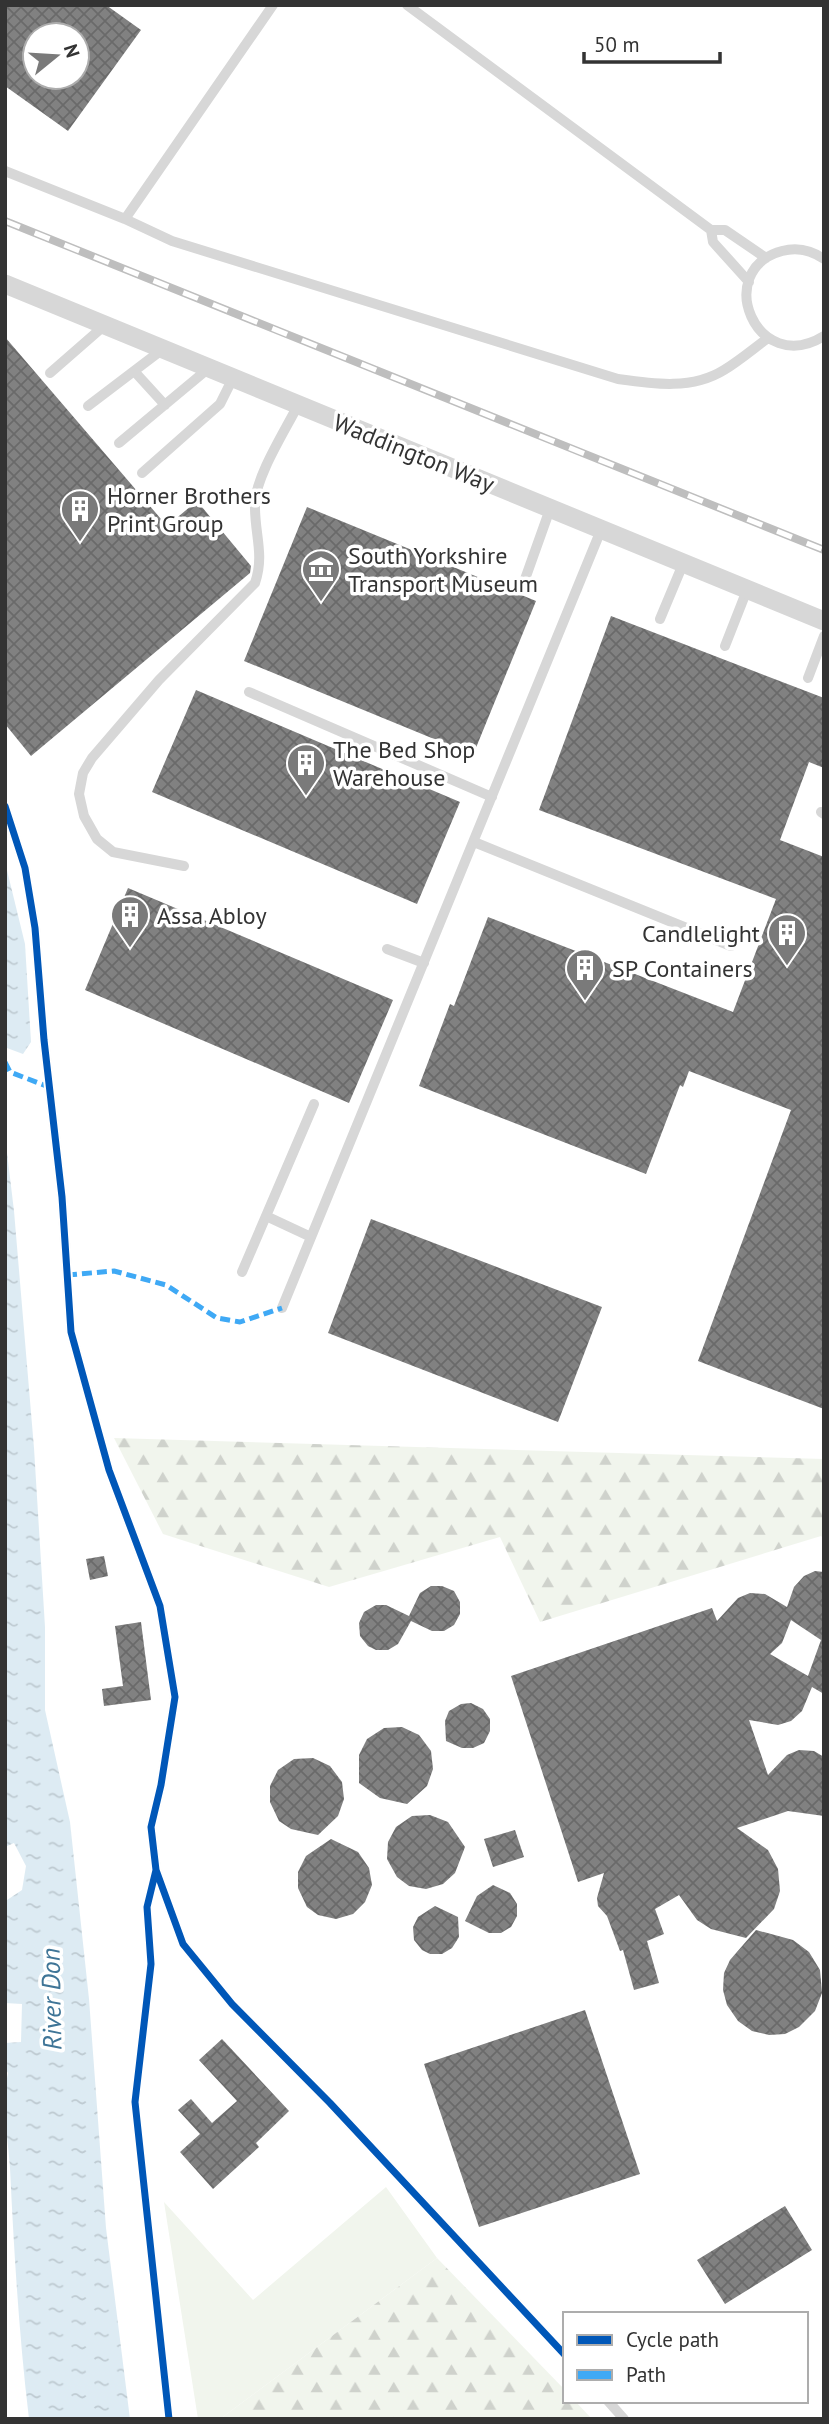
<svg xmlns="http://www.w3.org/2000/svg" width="829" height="2424" font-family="'PT Sans',sans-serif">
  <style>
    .grass { fill: #f1f5ed }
    .forest { fill: url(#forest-firs) }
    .water { fill: url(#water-ripples) }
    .building { fill: url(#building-cross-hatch); fill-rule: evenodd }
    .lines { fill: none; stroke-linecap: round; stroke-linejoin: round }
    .service { stroke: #d7d7d7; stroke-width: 10 }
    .minor { stroke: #d7d7d7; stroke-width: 19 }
    .rail-casing { stroke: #bebebe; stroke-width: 8 }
    .rail { stroke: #fff; stroke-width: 5; stroke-dasharray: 16; stroke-linecap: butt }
    .quiet { stroke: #3fa9f5; stroke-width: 5; stroke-dasharray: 10 5; stroke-linecap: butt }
    .cycleway-casing { stroke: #fff; stroke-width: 11 }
    .cycleway { stroke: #0057b8; stroke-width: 7 }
    .labels { text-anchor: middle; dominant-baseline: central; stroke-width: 7; stroke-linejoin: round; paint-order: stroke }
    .street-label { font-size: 24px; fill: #333; stroke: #fff }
    .poi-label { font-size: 24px; fill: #333; stroke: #fff; text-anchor: start }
    .water-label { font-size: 26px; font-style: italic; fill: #3f7597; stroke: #fff }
  </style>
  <defs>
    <pattern id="forest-firs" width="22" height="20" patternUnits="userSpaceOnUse" patternTransform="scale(1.75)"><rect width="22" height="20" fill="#f1f5ed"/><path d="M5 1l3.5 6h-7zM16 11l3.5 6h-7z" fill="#cfd2cc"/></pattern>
    <pattern id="water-ripples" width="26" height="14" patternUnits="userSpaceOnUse" patternTransform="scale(1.75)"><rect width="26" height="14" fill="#ddebf3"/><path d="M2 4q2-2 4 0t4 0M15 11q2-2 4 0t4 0" fill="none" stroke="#becad1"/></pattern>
    <pattern id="building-cross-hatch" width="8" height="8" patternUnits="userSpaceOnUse" patternTransform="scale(1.75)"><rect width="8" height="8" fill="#818181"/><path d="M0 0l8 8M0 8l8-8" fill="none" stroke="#6a6a6a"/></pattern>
  </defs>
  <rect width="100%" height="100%" fill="#fff"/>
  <path class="grass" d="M386 2187 437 2258 220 2419H198L164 2202 253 2300Z"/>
  <path class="forest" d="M114 1438 824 1459V1539L821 1536 540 1622 500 1537 329 1587 163 1534Z
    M437 2258 565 2390V2401H575L592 2419H220Z"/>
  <path class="water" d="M5 862 25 944 31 1042 23 1054 7 1048 5 1044Z
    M5 1136 14 1211 34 1448 45 1627V1710L70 1822 89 1999 106 2228 130 2419H29C19 2335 14 2252 10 2168 8 2137 1 2104 8 2073L5 2068V2043L21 2042 22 2004 5 2003 7 1900 22 1890 26 1866 14 1843 5 1847Z"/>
  <path class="building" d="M5 5H106L141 30 68 131 5 86ZM35 35H77V77H35Z
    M5 337 167 526 197 501 251 566 250 573 31 756 5 724Z
    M307 507 536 601 473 755 244 661Z
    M611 616 824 698V768L809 762 780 840 824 857V1409L698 1361 791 1110 689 1071 683 1087 680 1085 646 1174 419 1086 450 1004 454 1006 488 917 733 1012 776 899 539 810Z
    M196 690 460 802 417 904 152 792Z
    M128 888 393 1000 349 1103 85 990Z
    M371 1219 602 1307 558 1422 328 1333Z
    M104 1556 108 1576 90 1580 86 1559Z
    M815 1571 824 1572V1694L812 1687 802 1711 791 1721 778 1725 749 1720 768 1775 787 1755 799 1750 814 1751 824 1757V1816L788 1811 737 1828 768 1850 778 1869 780 1891 774 1909 746 1938 711 1929 697 1920 679 1895 655 1909 664 1934 647 1941 659 1983 634 1990 623 1950 620 1951 607 1916 598 1906 597 1898 604 1873 578 1882 511 1676 712 1608 717 1621 738 1598 750 1593 765 1594 787 1607 794 1587 804 1576ZM791 1620 821 1640 808 1676 770 1654 782 1643Z
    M431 1586H442L454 1591 460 1602V1614L454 1625 444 1631H432L411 1621 398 1644 388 1650H376L368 1646 360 1636 359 1623 364 1612 376 1605H386L409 1616 420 1593Z
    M141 1622 151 1700 104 1706 102 1689 123 1686 115 1626Z
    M471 1703 483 1709 490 1719V1731L484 1743 473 1748H462L446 1741 445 1721 449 1711 461 1704Z
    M402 1727 419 1735 431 1751 433 1769 427 1786 407 1804 380 1798 359 1783V1755L367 1739 384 1728Z
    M313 1758 330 1766 342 1782 344 1799 338 1816 318 1835 291 1829 279 1821 270 1802V1786L278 1770 294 1759Z
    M430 1815 448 1822 465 1847 455 1873 443 1884 426 1889 409 1886 397 1877 387 1859 388 1842 396 1827 412 1816Z
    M515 1830 524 1857 493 1867 484 1839Z
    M331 1839 358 1852 369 1868 372 1885 365 1902 353 1914 336 1919 318 1915 307 1907 298 1888V1872L306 1856Z
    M493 1885 510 1893 517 1904V1916L511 1927 501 1933H489L465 1921 477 1896Z
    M435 1906 458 1917 459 1937 452 1948 442 1954H430L422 1950 414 1940 413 1927 418 1917Z
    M756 1930 793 1940 809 1952 820 1970 822 1993 815 2011 799 2027 785 2034 769 2035 752 2031 738 2021 727 2005 723 1990 724 1973 730 1960Z
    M585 2010 640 2174 479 2227 424 2064Z
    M222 2039 289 2111 256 2143 259 2147 213 2189 180 2152 200 2134 178 2110 191 2099 212 2123 237 2101 199 2060Z
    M785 2206 812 2250 725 2304 697 2260Z"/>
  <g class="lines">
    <path class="service" d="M407 5 711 230H725L766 258
      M5 171 125 219 273 5
      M125 219 172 241 618 379C653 384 692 390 724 370 739 361 753 349 768 338
      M711 230 713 242 749 282
      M824 259C811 250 797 247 782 251 712 270 756 378 824 336
      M134 371 165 405
      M50 373 105 325
      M88 406 163 349
      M119 443 209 368
      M142 473 220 404 233 378
      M524 582 550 509
      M660 619 683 564
      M725 646 747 590
      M808 678 824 636
      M249 692 492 797
      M5 806 25 868 35 928 44 1040 62 1197 71 1332 109 1470 160 1606 175 1697 161 1785 151 1827 156 1870 183 1944 232 2004 330 2103 565 2355
      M821 812 824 814
      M474 842 731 946
      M184 866 113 852 97 839 84 816 79 794 83 773 92 758 159 680 255 583C265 554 254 533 255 503 256 476 285 431 298 405
      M387 949 424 963
      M266 1216 314 1104
      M242 1272 266 1216 311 1237
      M282 1308 601 530
      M608 2401 624 2419"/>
    <path class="minor" d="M5 284 824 621"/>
    <defs>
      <path id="rail" d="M5 221 824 550"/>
    </defs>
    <use href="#rail" class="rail-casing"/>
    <use href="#rail" class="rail"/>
    <path class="quiet" d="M5 1062 10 1072 49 1087
      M67 1275 114 1271 166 1285 217 1318 240 1322 282 1308"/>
    <defs>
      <path id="cycleway" d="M5 806 25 868 35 928 44 1040 62 1197 71 1332 109 1470 160 1606 175 1697 161 1785 151 1827 156 1870 183 1944 232 2004 330 2103 565 2355
        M156 1870 147 1907 151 1964 135 2102 169 2419"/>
    </defs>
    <use href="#cycleway" class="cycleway-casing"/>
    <use href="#cycleway" class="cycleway"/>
  </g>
  <defs>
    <symbol id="building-pin" viewBox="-11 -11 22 30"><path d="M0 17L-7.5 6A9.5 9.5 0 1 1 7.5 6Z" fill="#7a7a7a" stroke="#fff"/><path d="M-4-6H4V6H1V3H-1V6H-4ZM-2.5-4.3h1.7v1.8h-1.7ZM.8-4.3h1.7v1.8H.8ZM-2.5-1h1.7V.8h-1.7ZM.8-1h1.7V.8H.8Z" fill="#fff"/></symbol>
    <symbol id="museum-pin" viewBox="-11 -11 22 30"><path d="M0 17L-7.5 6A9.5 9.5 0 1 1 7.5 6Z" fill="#7a7a7a" stroke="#fff"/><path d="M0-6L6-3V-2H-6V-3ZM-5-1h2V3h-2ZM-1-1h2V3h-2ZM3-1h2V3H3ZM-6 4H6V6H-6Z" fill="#fff"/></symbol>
  </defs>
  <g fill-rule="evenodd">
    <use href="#building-pin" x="58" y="487" width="44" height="60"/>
    <use href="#museum-pin" x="299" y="547" width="44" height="60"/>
    <use href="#building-pin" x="284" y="741" width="44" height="60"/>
    <use href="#building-pin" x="108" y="893" width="44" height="60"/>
    <use href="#building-pin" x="765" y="911" width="44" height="60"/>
    <use href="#building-pin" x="563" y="946" width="44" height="60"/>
  </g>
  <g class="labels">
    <g class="street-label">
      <text transform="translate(414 453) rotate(22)">Waddington Way</text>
    </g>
    <g class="poi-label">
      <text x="107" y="495">Horner Brothers<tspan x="107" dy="28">Print Group</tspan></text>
      <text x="348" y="555">South Yorkshire<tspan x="348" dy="28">Transport Museum</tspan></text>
      <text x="333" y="749">The Bed Shop<tspan x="333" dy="28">Warehouse</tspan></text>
      <text x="157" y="915">Assa Abloy</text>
      <text x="760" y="933" text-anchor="end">Candlelight</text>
      <text x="612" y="968">SP Containers</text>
    </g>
    <g class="water-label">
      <text transform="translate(51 1999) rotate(-91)">River Don</text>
    </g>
  </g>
  <rect width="829" height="2424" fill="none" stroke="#333333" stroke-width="14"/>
  <rect x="563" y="2312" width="245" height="91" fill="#ffffff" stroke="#adadad" stroke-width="2"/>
  <rect x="577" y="2335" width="35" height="10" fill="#0057b8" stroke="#adadad" stroke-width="2"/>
  <text x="626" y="2347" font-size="21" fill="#333333">Cycle path</text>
  <rect x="577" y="2370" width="35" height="10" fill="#3fa9f5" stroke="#adadad" stroke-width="2"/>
  <text x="626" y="2382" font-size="21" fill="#333333">Path</text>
  <g transform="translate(56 56) rotate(72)"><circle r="33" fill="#ffffff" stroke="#adadad" stroke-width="2"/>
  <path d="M0-5L12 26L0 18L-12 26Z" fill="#7a7a7a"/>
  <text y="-10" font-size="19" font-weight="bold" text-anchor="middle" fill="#333333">N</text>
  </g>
  <path d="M584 52v10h136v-10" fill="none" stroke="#333333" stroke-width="3.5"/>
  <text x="594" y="52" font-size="21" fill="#333333" stroke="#ffffff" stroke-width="5" paint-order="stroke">50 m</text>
</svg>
